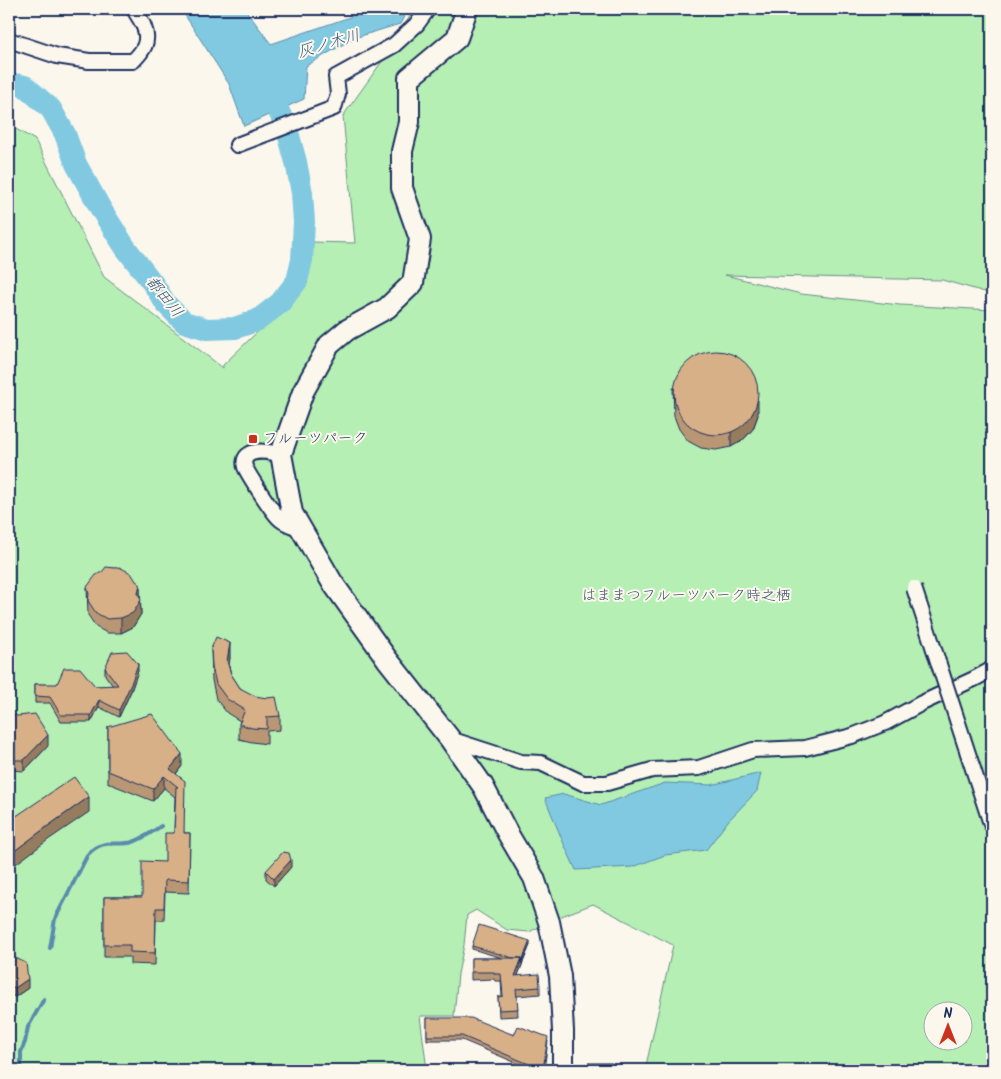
<svg xmlns="http://www.w3.org/2000/svg" width="1001" height="1079" font-family="Kalam,'Klee One',sans-serif">
  <style>
    .green { fill: #b5efb3; stroke: #688f88; fill-rule: evenodd }
    .water { fill: #81c9e1; stroke: #588bad }
    .lines { fill: none; stroke-linecap: round; stroke-linejoin: round }
    .stream { stroke: #588bad; stroke-width: 4 }
    .river { stroke: #81c9e1; stroke-width: 22 }
    .street-casing { stroke: #1b2f5e; stroke-width: 18 }
    .secondary-casing { stroke: #1b2f5e; stroke-width: 24 }
    .street { stroke: #fbf7ec; stroke-width: 14 }
    .secondary { stroke: #fbf7ec; stroke-width: 20 }
    .street-bridge-casing { stroke: #1b2f5e; stroke-width: 18; stroke-linecap: butt }
    .street-bridge { stroke: #fbf7ec; stroke-width: 14 }
    .wall { fill: #b99775; stroke: #1b2f5e }
    .shaded-wall { fill: #967b5f; stroke: #1b2f5e }
    .building { fill: #d7b088; stroke: #1b2f5e }
    .poi-dot { fill: #c8321e; stroke: #fbf7ec; stroke-width: 2 }
    .labels { text-anchor: middle; dominant-baseline: central; stroke-width: 4; stroke-linejoin: round; paint-order: stroke }
    .poi-label { font-size: 15px; fill: #1b2f5e; stroke: #fbf7ec; text-anchor: start }
    .park-label { font-size: 15px; fill: #3a556f; stroke: #fbf7ec }
    .water-label { font-size: 16px; font-style: italic; fill: #34567f; stroke: #fbf7ec }
  </style>
  <rect width="100%" height="100%" fill="#fbf7ec"/>
  <filter id="ink" filterUnits="userSpaceOnUse"><feTurbulence type="fractalNoise" baseFrequency=".02" numOctaves="2"/><feDisplacementMap in="SourceGraphic" scale="10" xChannelSelector="R" yChannelSelector="G"/><feConvolveMatrix kernelMatrix="1 2 1 2 8 2 1 2 1" color-interpolation-filters="sRGB"/></filter>
  <g filter="url(#ink)">
    <path class="green" d="M414 9H992V294L942 280 725 275 801 294 900 305 992 310V1070H645L673 945 593 904 564 915 529 932 507 930 476 910 467 915 464 945 458 974 454 1016H420L427 1070H9V125L35 140 104 277 223 368V365L307 284 310 242 355 243 343 116 395 43ZM934 1012H964V1042H934Z"/>
    <path class="water" d="M181 9H245L271 44 353 16 361 9H408L400 24 354 38 306 66 304 99 244 126 229 84Z
      M761 773 757 791 728 821 706 850 665 855 633 867 576 870 563 842 545 798 564 794 601 805 665 783 711 785Z"/>
    <g class="lines">
      <path class="stream" d="M50 948 55 919 88 854C105 837 115 847 133 842 144 838 152 832 161 826
        M21 1070V1052L25 1042 28 1027 44 999"/>
      <path class="river" d="M9 83 25 86 51 109 65 134 76 164 102 211 125 247 154 285 166 304 184 322 207 329 235 328 258 320 280 303 297 281 302 260 304 222 302 193 296 162 287 129 266 83"/>
      <defs>
        <path id="street" d="M9 40 57 56 89 61H133C143 51 150 42 144 27 142 21 137 15 134 9
          M237 145 334 108 338 94 336 77 394 45 417 24 428 9
          M281 454C271 453 256 448 247 456 244 459 244 464 245 467 248 474 274 515 280 519 286 524 294 526 301 529
          M450 739 521 762 541 763 583 783H607L652 770 699 768 753 750 805 748 852 736 885 723 922 703 974 679 989 671 992 668"/>
        <path id="secondary" d="M467 9 457 38 409 78V122L402 151V188L420 239 413 283 387 308 347 330 329 345 303 392 281 454 292 513 332 582 387 659 450 739 483 786 508 834 534 878 549 922 560 976 563 1031V1070"/>
      </defs>
      <use href="#street" class="street-casing"/>
      <use href="#secondary" class="secondary-casing"/>
      <use href="#street" class="street"/>
      <use href="#secondary" class="secondary"/>
      <defs>
        <path id="street-bridge" d="M914 588 992 827"/>
      </defs>
      <use href="#street-bridge" class="street-bridge-casing"/>
      <use href="#street-bridge" class="street-bridge"/>
    </g>
    <path class="wall" d="M673 388 758 415 753 429 743 440 731 447 716 450 701 448 688 441 679 429 674 416Z
      M115 568 140 597 141 614 133 627 121 633H107L96 627 88 615 87 587Z
      M211 649 230 657 229 666 231 674 240 688 280 716V730L267 731V744L252 742 239 739V724L240 721 227 713 216 699 212 680Z
      M105 668 138 671 131 691 119 717 99 707 91 722H61L50 703H35V684L95 686H113L105 675Z
      M9 715 48 746 24 771 10 770 9 769Z
      M108 727 182 766 176 774 184 833H190L189 893 165 892 164 920H156L155 965 130 964V957H104V897H142L165 862 174 833 175 797 164 788 153 801 108 783Z
      M291 867 274 886 266 879V871Z
      M530 945 518 975 540 987V994L517 996 518 1016 499 1017 498 997 502 996 501 981H495L494 979 471 980V958H502L472 949V946Z
      M9 955 28 988 15 997 9 994Z
      M427 1018 548 1041 544 1070H533L462 1040H427Z"/>
    <path class="shaded-wall" d="M758 400V415L753 429 743 440 731 447V433Z
      M140 584 141 614 133 627 121 633V618L138 593Z
      M11 621V628L9 631V624Z
      M230 643V657L227 675V661Z
      M138 664V671L131 691 119 717V710Z
      M99 700V707L91 722V715Z
      M48 735V746L24 771V760Z
      M182 754V766L170 781V769Z
      M164 776V788L153 801V789Z
      M89 797V812L48 840 9 869V855L48 826Z
      M291 860V867L274 886V879Z
      M530 941V945L522 964V961Z
      M522 958V965L515 983V976Z
      M28 979V988L15 997V988Z"/>
    <path class="building" d="M674 393a42 42 0 1 1 84 0a42 42 0 1 1-84 0Z
      M106 567 115 568 119 567 131 573 136 581 140 584 138 593 141 600 133 613 121 618 107 619 96 613 88 601 89 594 87 587 96 575 102 572Z
      M9 610 11 621 9 624Z
      M216 637 230 643 227 661 231 674 240 688 255 696 267 698 276 697 280 716 267 717V729L252 728 239 724 245 710 227 699 216 684 212 666 211 649Z
      M127 651 138 664 131 684 119 710 99 700 91 715H61L50 697 35 696V684H57L64 668H80L95 686 118 685 105 668 112 652Z
      M35 714 48 735 24 760H10L9 758V715L18 716Z
      M152 714 182 754 170 769 185 781 184 833H190L189 881 165 880 164 908H156L155 953 130 952V945H104V897H142V861L165 862V833H174L176 787H178L164 776 153 789 108 771V727Z
      M74 777 89 797 48 826 9 855V821Z
      M283 852 289 853 291 860 274 879 266 871Z
      M479 925 530 941 522 961V958H513L472 946Z
      M9 955 26 963 28 979 15 988 9 985Z
      M471 958H522L515 976 539 974 540 987 516 989 518 1009 499 1010 498 997 503 996 501 974H495L494 972H471Z
      M427 1018H471L514 1035 518 1026 548 1037 543 1070 462 1036H427Z
      M588 1063H612V1070H588Z"/>
  </g>
  <rect class="poi-dot" x="248" y="434" width="10" height="10" rx="2.5"/>
  <g class="labels">
    <g class="poi-label">
      <text x="263" y="439">フルーツパーク</text>
    </g>
    <g class="park-label">
      <text x="686" y="596">はままつフルーツパーク時之栖</text>
    </g>
    <g class="water-label">
      <text transform="translate(329 44) rotate(-16)">灰ノ木川</text>
      <text transform="translate(164 297) rotate(51)">都田川</text>
    </g>
  </g>
  <rect width="1001" height="1079" fill="none" stroke="#fbf7ec" stroke-width="30"/>
  <rect x="15" y="15" width="971" height="1049" fill="none" stroke="#1b2f5e" stroke-width="2" filter="url(#ink)"/>
  <g transform="translate(948 1026)"><circle r="24" fill="#fbf7ec" stroke="#a1a7b3"/>
  <path d="M0-4L9 19L0 12L-9 19Z" fill="#c8321e"/>
  <text y="-8" font-size="14" font-weight="bold" text-anchor="middle" fill="#1b2f5e">N</text>
  </g>
</svg>
